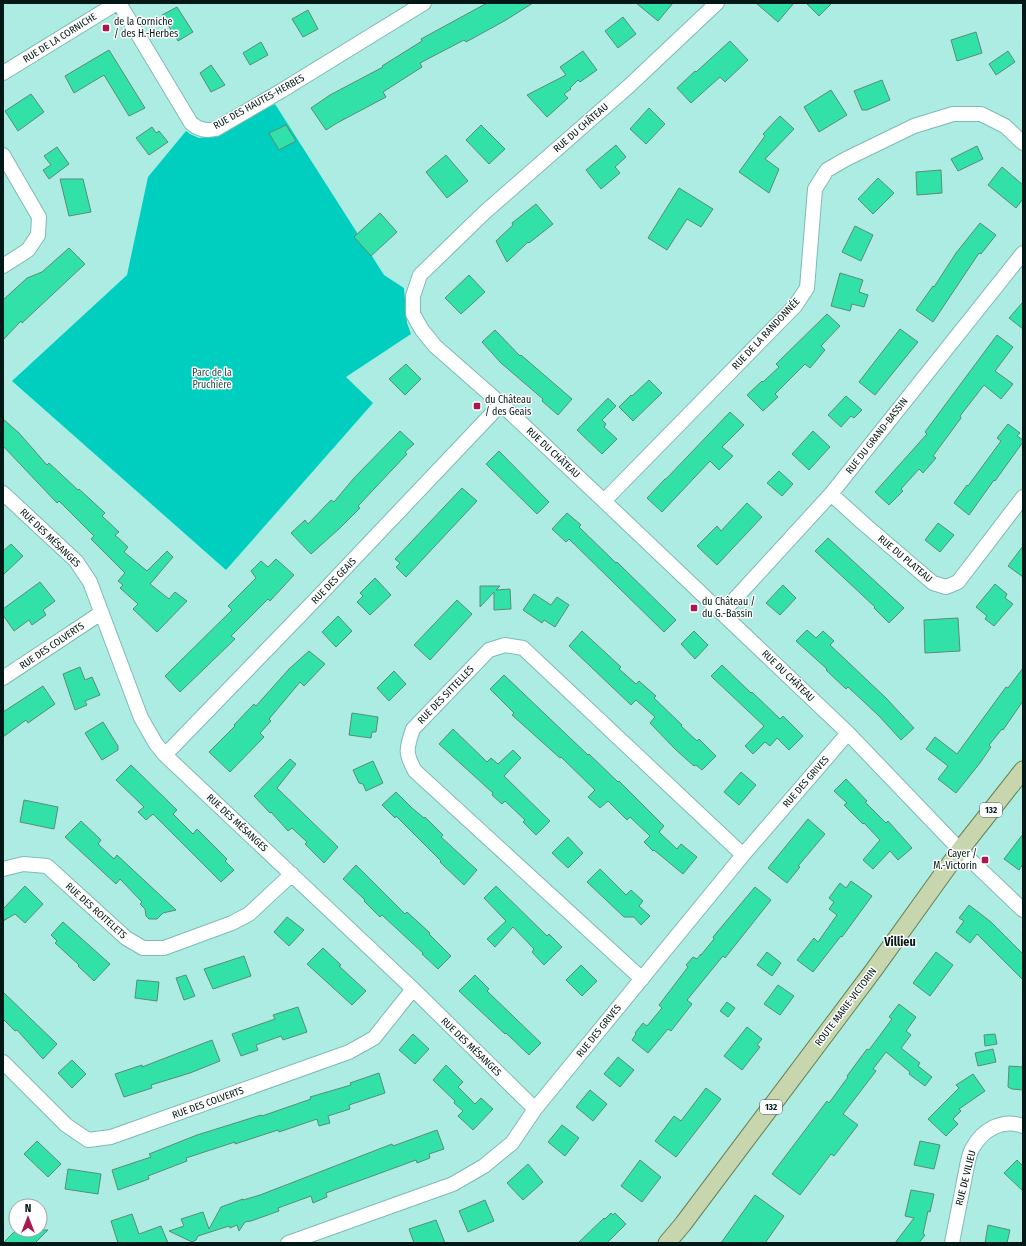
<svg xmlns="http://www.w3.org/2000/svg" width="1026" height="1246" font-family="'Fira Sans Condensed',sans-serif">
  <style>
    .green { fill: #00cebf }
    .building { fill: #32e1a8; stroke: #598c76 }
    .lines { fill: none; stroke-linecap: round; stroke-linejoin: round }
    .minor-casing { stroke: #7dbbb3; stroke-width: 16 }
    .major-casing { stroke: #698155; stroke-width: 19 }
    .minor { stroke: #fff; stroke-width: 14 }
    .major { stroke: #c7d6ad; stroke-width: 17 }
    .poi-dot { fill: #aa1850; stroke: #fefefe; stroke-width: 1.5 }
    .labels { text-anchor: middle; dominant-baseline: central; stroke-width: 3; stroke-linejoin: round; paint-order: stroke }
    .shield { fill: #fefefe; stroke: #4d5d5c; stroke-width: 1 }
    .shield-label { font-size: 9px; font-weight: bold; fill: #011816 }
    .poi-label { font-size: 10px; fill: #011816; stroke: #fefefe; text-anchor: start }
    .street-label { font-size: 10px; fill: #011816; stroke: #fefefe }
    .park-label { font-size: 10px; fill: #2c4b47; stroke: #fefefe }
    .quarter-label { font-size: 12px; font-weight: bold; fill: #011816; stroke: #fefefe }
  </style>
  <rect width="100%" height="100%" fill="#adece3"/>
  <path class="green" d="M275 104 384 275 404 288 407 323 411 334 346 377 373 403 226 570 12 381 127 275 148 177 186 131 190 134 199 138 213 136Z"/>
  <path class="building" d="M487 3H533L506 20 466 42 464 40 420 63 422 67 383 92 386 97 337 123 326 130 311 108 330 95 383 67 382 66 422 41 421 39Z
    M636 3H673L658 21Z
    M756 3H794L778 22Z
    M806 3H832L819 16Z
    M177 7 193 32 178 41 162 15Z
    M308 10 318 29 303 37 292 19Z
    M623 17 636 34 618 48 605 31Z
    M976 32 982 53 957 61 951 40Z
    M730 41 748 60 725 82 720 77 691 103 677 88 695 71 696 72Z
    M261 42 268 55 250 65 243 53Z
    M109 50 145 108 129 116 104 75 74 93 65 76Z
    M583 51 597 70 580 82 578 80 570 88 571 89 564 94 568 98 547 117 527 95 566 75 560 67Z
    M1008 51 1015 62 996 75 989 64Z
    M211 65 225 85 211 92 200 73Z
    M882 80 890 100 867 110H862L854 91Z
    M831 90 847 115 819 132 804 107Z
    M31 94 44 112 18 131 5 111Z
    M649 108 665 124 646 144 630 129Z
    M780 116 794 129 765 159 779 169 769 193 739 172 765 136 763 134Z
    M286 125 296 141 279 150 269 133Z
    M481 125 505 149 489 164 466 140Z
    M152 127 156 133 159 131 168 142 149 155 136 138Z
    M616 145 626 157 615 167 620 173 601 189 586 170Z
    M977 146 983 159 958 171 951 159Z
    M57 147 69 164 49 179 43 170 51 165 44 156Z
    M446 155 468 181 447 198 426 172Z
    M1002 167 1023 185V199L1016 208 988 185Z
    M941 170 942 193 917 195 916 172Z
    M878 178 894 193 873 214 858 199Z
    M60 179H83L91 212 69 216Z
    M679 188 713 209 701 227 687 219 667 250 648 238Z
    M536 204 553 224 529 243 528 242 507 262 496 241 513 225 512 223Z
    M380 213 397 232 371 256 354 237Z
    M980 223 996 235 981 254 979 253 933 322 916 310 933 286 934 287 956 253Z
    M855 226 873 235 861 261 842 252Z
    M69 248 85 264 22 323 21 321 3 340V300L27 278 42 272Z
    M840 273 863 280 859 292 868 295 864 307 852 304 850 311 831 306Z
    M469 275 485 292 461 314 445 298Z
    M1023 302V329L1009 318Z
    M827 314 840 326 821 346 825 350 810 368 805 364 775 394 778 397 763 411 747 395 762 381 763 382 779 367 776 364Z
    M900 329 918 342 875 395 859 382Z
    M495 330 520 356 521 355 572 399 558 415 542 401 543 399 501 363 482 342Z
    M997 335 1013 347 995 371 1013 384 1001 399 984 385 960 416 961 418 933 456 936 458 923 473 919 469 901 489 903 491 889 505 875 492 927 434 925 432Z
    M406 364 421 379 405 395 389 379Z
    M649 380 662 393 633 421 619 407 631 395 632 396Z
    M846 396 862 410 854 418 851 416 841 427 828 415Z
    M608 398 616 406 602 420 606 424 604 427 617 439 602 454 577 430Z
    M730 412 744 425 722 447 733 456 719 470 710 461 662 512 647 498 665 479H666Z
    M3 419 19 433 47 465 49 463 78 490 79 489 105 513 102 516 119 532 115 535 128 547 124 552 147 571 167 551 173 557 150 584 169 599 175 592 187 601 157 632 133 609 138 604 120 588 123 585 118 581 125 573 91 539 94 536 59 501 57 503 3 446Z
    M1008 424 1020 433 1017 436 1023 440V442L995 481 994 480 969 515 954 503 967 485 968 486 1001 441 997 438Z
    M400 431 414 444 405 452 407 454 358 506 360 508 340 528 311 554 291 533 305 520 308 524 331 500 334 502 354 478Z
    M813 431 830 447 809 470 792 454Z
    M499 451 549 502 537 514 486 464Z
    M779 471 793 484 782 496 767 483Z
    M462 488 477 501 406 577 396 567 400 563 395 559Z
    M747 503 762 517 717 565 697 546 717 526 721 531Z
    M567 513 581 525 579 527 616 563 617 562 676 620 664 632 569 539 566 542 552 529Z
    M938 523 954 535 940 552 925 540Z
    M828 538 904 608 889 623 874 608 875 607 815 551Z
    M11 544 23 556 3 575V551Z
    M1023 546V577L1008 566Z
    M276 559 294 575 270 601 268 599 231 636 235 639 180 692 165 676 232 610 228 606 256 578 251 571 261 561 268 567Z
    M375 578 391 595 370 615 357 602 363 596 360 593Z
    M40 582 55 601 43 610 46 615 32 625 29 620 14 631 3 615V609Z
    M995 584 1007 594 1005 598 1013 604 994 626 985 619 987 616 976 607Z
    M783 585 796 598 780 615 766 603Z
    M480 586H500L496 590 510 589 511 609 494 610V592L480 607Z
    M534 594 551 605 557 597 569 605 555 627 544 620 542 623 523 610Z
    M457 600 472 614 430 660 414 645Z
    M338 616 352 631 336 647 322 632Z
    M958 618 960 651 925 653 924 620Z
    M807 630 816 638 823 631 834 641 830 645 886 698 914 728 901 740 879 716 848 687 846 689 826 670 827 669 796 641Z
    M582 631 621 667 619 669 636 684 639 681 656 696 654 698 682 725 681 726 697 741 699 739 716 756 702 770 696 765 694 766 676 750 650 723 655 717 636 700 631 705 569 646Z
    M694 631 708 645 695 659 681 644Z
    M309 651 325 664 304 686 300 682 269 719 271 721 260 733 264 737 230 772 209 752 235 726 234 725 254 704 256 706 289 669Z
    M722 665 751 693 752 692 780 719 783 716 803 736 789 750 777 738 770 746 765 742 753 754 745 746 764 726 711 676Z
    M80 667 85 680 92 677 100 695 85 701 87 705 75 710 63 674Z
    M1023 668V701L1003 730 1002 729 989 745 991 747 980 763 956 793 938 779 948 766 926 749 935 737 957 754 1006 687 1008 688Z
    M394 671 406 684 389 701 377 688Z
    M504 675 588 755 589 754 618 782 619 781 664 826 659 832 677 849 681 844 697 857 683 874 654 850 653 851 644 842 650 836 630 817 627 820 608 801 600 808 588 797 595 790 561 757 560 758 512 715 514 713 490 689Z
    M43 686 55 704 28 723 26 720 3 737V712Z
    M352 713 378 717 376 732H372L371 738 349 735Z
    M103 722 118 746V750L102 760 85 733Z
    M453 729 487 762 491 758 498 764 513 750 521 758 504 776 550 821 536 835 523 822 525 820 505 801 502 804 492 795 493 793 439 744Z
    M290 759 296 764 277 788 338 847 324 863 305 844 307 842 292 828 288 831 271 812 270 813 254 796Z
    M373 761 383 783 366 791 363 784 359 783 353 770Z
    M131 765 177 810 173 814 193 834 197 829 227 859 225 861 234 870 221 882 153 814 146 820 138 812 144 807 116 780Z
    M741 772 756 785 739 805 724 792Z
    M846 779 867 801 865 802 886 823 888 821 912 848 898 860 890 851 873 869 863 860 880 840 864 823 863 824 844 805 847 803 834 791Z
    M396 792 412 808 424 818 425 817 443 835 441 837 477 870 464 885 440 862 441 861 396 816 395 818 382 805Z
    M24 800 58 807 54 829 20 822Z
    M808 819 825 834 798 866 800 867 787 883 768 868Z
    M81 821 101 840 98 844 114 859 117 855 176 910 163 913 157 919H149L146 916 145 909 140 904 142 902 120 879 116 884 65 837Z
    M1023 834V864L1019 870 1004 859Z
    M568 837 583 853 568 868 552 853Z
    M356 865 405 914 407 912 430 933 429 934 451 956 438 969 422 954 423 953 382 915 380 917 364 901 365 900 343 879Z
    M600 869 626 895 631 890 643 901 639 906 650 916 641 925 634 917H624L587 882Z
    M851 881 872 896 842 937 841 936 813 972 797 960 814 938 818 942 837 915 829 909 834 902 829 898 840 883 846 888Z
    M25 886 43 904 25 923 15 914 3 921V909Z
    M496 886 547 936 549 934 562 947 544 965 532 952 534 949 513 927 495 947 487 939 506 921 484 898Z
    M755 887 771 900 725 958 723 956 687 1000 692 1004 671 1031 668 1029 648 1053 632 1040 636 1034 635 1033 643 1023 647 1026 662 1008 659 1005 688 967 686 965 693 957 697 959 701 954V955L714 939 713 937Z
    M969 905 991 922 1023 954V980L977 934 970 943 956 932 964 921 959 918Z
    M287 917 304 930 289 946 274 932Z
    M63 922 110 964 94 981 78 966 79 965 55 943 57 941 51 935Z
    M323 948 341 965 339 966 366 991 352 1005 307 964Z
    M767 952 781 963 772 976 757 965Z
    M936 952 953 965 930 996 913 983Z
    M244 956 251 976 213 989 204 969Z
    M581 965 597 981 582 996 566 980Z
    M186 975 195 996 184 1000 176 978Z
    M475 975 489 989 487 991 541 1043 529 1055 506 1033 505 1034 459 991Z
    M137 980 159 982 157 1001 135 998Z
    M778 985 794 996 780 1015 764 1004Z
    M3 992 57 1044 43 1059 17 1030 15 1031 3 1019Z
    M727 1002 735 1008 728 1017 720 1011Z
    M899 1004 916 1017 906 1031 911 1035 901 1048 920 1063 918 1066 932 1077 925 1086 909 1074 910 1072 886 1052 873 1069 876 1071 843 1114 858 1125 834 1156 831 1154 800 1195 772 1174 827 1101 829 1103 848 1077 847 1076 867 1049 869 1050 892 1019 889 1017Z
    M298 1007 307 1032 283 1040 281 1036 256 1045 258 1050 241 1056 232 1034 275 1019 273 1015Z
    M747 1027 762 1039 757 1045 760 1047 742 1070 724 1056Z
    M413 1034 429 1049 415 1064 399 1050Z
    M995 1034 997 1044 985 1046 984 1035Z
    M212 1040 220 1061 190 1073 151 1085 152 1088 124 1097 115 1074 142 1065V1067Z
    M993 1049 996 1062 978 1066 975 1053Z
    M618 1057 634 1070 620 1087 604 1074Z
    M72 1060 86 1074 72 1088 58 1073Z
    M446 1065 463 1082 458 1087 475 1104 481 1098 493 1109 473 1130 458 1116 463 1111 454 1103 455 1101 433 1080Z
    M1009 1066 1023 1067V1090L1012 1089 1008 1087Z
    M379 1073 385 1093 349 1105 350 1109 328 1116 330 1123 319 1126 317 1119 279 1132 278 1130 235 1144V1142L186 1158 187 1161 148 1176 149 1179 118 1190 112 1170 151 1157 149 1154 197 1135 261 1115 262 1116 311 1099 310 1097 351 1085 350 1083Z
    M973 1074 985 1091 959 1109 961 1111 953 1119 958 1124 946 1136 928 1119 959 1088 956 1085Z
    M706 1088 721 1099 676 1157 655 1141 674 1116 681 1121Z
    M590 1090 607 1104 593 1121 576 1107Z
    M562 1125 579 1138 565 1156 548 1142Z
    M437 1130 444 1149 429 1154 430 1158 417 1163 416 1160 326 1193 327 1197 313 1203 311 1196 278 1208 279 1211 251 1221 245 1222 239 1231 237 1225 230 1228 229 1226 198 1236 196 1240 192 1242 169 1231 184 1226 181 1219 203 1212 209 1229 221 1207 243 1199V1200L260 1195 392 1144 393 1146Z
    M37 1141 61 1164 48 1177 24 1154Z
    M920 1141 940 1145 934 1169 914 1165Z
    M640 1160 661 1177 642 1202 621 1186Z
    M1017 1160 1023 1166V1191L1004 1173Z
    M528 1164 543 1182 523 1200 507 1183Z
    M68 1169 101 1174 98 1194 65 1189Z
    M911 1190 934 1194 930 1212 928 1211 923 1234 925 1235 919 1243H895L914 1218 905 1216Z
    M755 1195 784 1216 765 1243H721Z
    M485 1200 494 1221 468 1232 459 1211Z
    M611 1213 613 1215 615 1213 626 1224 607 1243H578L604 1218 605 1219Z
    M132 1214 139 1234 161 1226 168 1243H118L111 1221Z
    M436 1220 445 1243H414L409 1229Z
    M988 1225 1010 1230 1007 1243H985Z
    M16 1230H48L35 1243H3Z"/>
  <g class="lines">
    <defs>
      <path id="minor" d="M119 3 191 123C199 130 206 131 216 129L281 91 424 3
        M717 3 629 86 485 212 420 275 413 296V314L422 330 435 346 501 404 604 501 848 733 960 850 1023 910
        M3 73 117 3
        M3 155 39 217 38 235 28 250 3 266
        M3 493 76 561 90 582 141 718 156 744 165 755 413 989 535 1109
        M831 494 863 523 933 583 946 587 958 582 1023 497
        M604 501 795 306 807 288 815 189 827 170 846 159 914 126 953 114H981L1005 126 1023 143
        M722 613 831 494 1023 253
        M3 678 101 613
        M165 755 315 600 501 404
        M3 869 23 864 47 866 126 938 143 948H164L232 923 249 914 292 874
        M642 979 415 771C405 753 406 749 413 729L489 650 505 645 523 648 743 855
        M3 1062 66 1125 88 1140 111 1137 349 1052 374 1038 413 989
        M288 1243 453 1184 484 1166 512 1143 535 1109 743 855 848 733
        M952 1243C956 1221 961 1198 965 1176 967 1168 968 1156 972 1149 982 1130 1002 1118 1023 1126"/>
      <path id="major" d="M667 1243 683 1224 873 971 960 850 1023 770"/>
    </defs>
    <use href="#minor" class="minor-casing"/>
    <use href="#major" class="major-casing"/>
    <use href="#minor" class="minor"/>
    <use href="#major" class="major"/>
  </g>
  <g class="poi-dot">
    <rect x="102" y="24" width="8" height="8" rx="2"/>
    <rect x="473" y="402" width="8" height="8" rx="2"/>
    <rect x="690" y="604" width="8" height="8" rx="2"/>
    <rect x="981" y="856" width="8" height="8" rx="2"/>
  </g>
  <g class="labels">
    <g class="shield">
      <rect x="980" y="803" width="22" height="14" rx="3"/>
      <rect x="760" y="1100" width="22" height="14" rx="3"/>
    </g>
    <g class="shield-label">
      <text x="991" y="810">132</text>
      <text x="771" y="1107">132</text>
    </g>
    <g class="poi-label">
      <text x="114" y="22">de la Corniche<tspan x="114" dy="12">/ des H.-Herbes</tspan></text>
      <text x="485" y="400">du Château<tspan x="485" dy="12">/ des Geais</tspan></text>
      <text x="702" y="602">du Château /<tspan x="702" dy="12">du G.-Bassin</tspan></text>
      <text x="977" y="854" text-anchor="end">Cayer /<tspan x="977" dy="12">M.-Victorin</tspan></text>
    </g>
    <g class="street-label">
      <text transform="translate(60 38) rotate(-32)">RUE DE LA CORNICHE</text>
      <text transform="translate(259 102) rotate(-29)">RUE DES HAUTES-HERBES</text>
      <text transform="translate(581 128) rotate(-41)">RUE DU CHÂTEAU</text>
      <text transform="translate(766 334) rotate(-47)">RUE DE LA RANDONNÉE</text>
      <text transform="translate(877 436) rotate(-52)">RUE DU GRAND-BASSIN</text>
      <text transform="translate(553 453) rotate(43)">RUE DU CHÂTEAU</text>
      <text transform="translate(50 538) rotate(44)">RUE DES MÉSANGES</text>
      <text transform="translate(905 559) rotate(40)">RUE DU PLATEAU</text>
      <text transform="translate(334 581) rotate(-46)">RUE DES GEAIS</text>
      <text transform="translate(52 646) rotate(-34)">RUE DES COLVERTS</text>
      <text transform="translate(788 676) rotate(44)">RUE DU CHÂTEAU</text>
      <text transform="translate(446 695) rotate(-46)">RUE DES SITTELLES</text>
      <text transform="translate(806 782) rotate(-49)">RUE DES GRIVES</text>
      <text transform="translate(237 823) rotate(43)">RUE DES MÉSANGES</text>
      <text transform="translate(96 911) rotate(42)">RUE DES ROITELETS</text>
      <text transform="translate(846 1007) rotate(-53)">ROUTE MARIE-VICTORIN</text>
      <text transform="translate(599 1031) rotate(-51)">RUE DES GRIVES</text>
      <text transform="translate(471 1047) rotate(44)">RUE DES MÉSANGES</text>
      <text transform="translate(208 1103) rotate(-20)">RUE DES COLVERTS</text>
      <text transform="translate(966 1178) rotate(-76)">RUE DE VILIEU</text>
    </g>
    <g class="park-label">
      <text x="212" y="373">Parc de la<tspan x="212" dy="12">Pruchière</tspan></text>
    </g>
    <g class="quarter-label">
      <text x="900" y="942">Villieu</text>
    </g>
  </g>
  <rect width="1026" height="1246" fill="none" stroke="#011816" stroke-width="8"/>
  <g transform="translate(28 1218)"><circle r="19" fill="#fefefe" stroke="#99a2a1"/>
  <path d="M0-3L7 15L0 10L-7 15Z" fill="#aa1850"/>
  <text y="-6" font-size="11" font-weight="bold" text-anchor="middle" fill="#011816">N</text>
  </g>
</svg>
